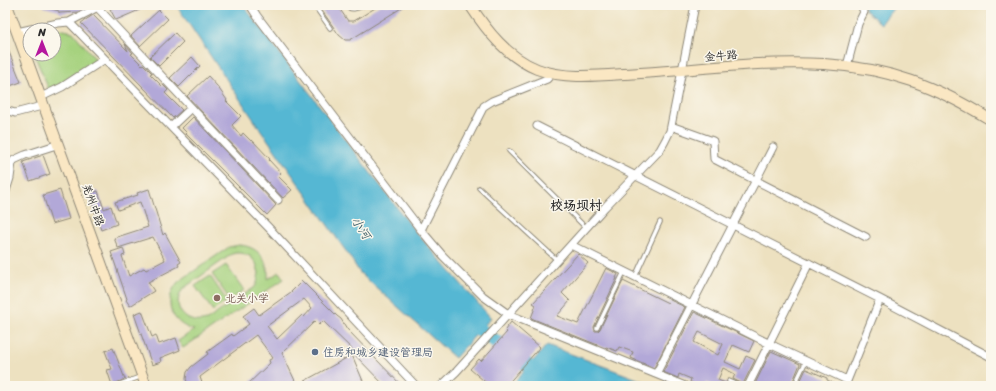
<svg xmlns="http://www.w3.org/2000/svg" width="996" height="391" font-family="Sriracha,'LXGW WenKai TC',sans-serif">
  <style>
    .green { fill: #a6d27e; stroke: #687e54; fill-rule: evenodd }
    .water { fill: #54b7d3; stroke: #40717f }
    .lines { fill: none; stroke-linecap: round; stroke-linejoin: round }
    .river { stroke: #54b7d3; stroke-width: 14 }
    .building { fill: #b2a8d8; fill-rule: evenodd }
    .service-casing { stroke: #8c8676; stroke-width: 5.5 }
    .minor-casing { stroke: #8c8676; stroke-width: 9 }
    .secondary-casing { stroke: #8c8676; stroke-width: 12 }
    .service { stroke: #fff; stroke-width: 3.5 }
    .minor { stroke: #fff; stroke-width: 7 }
    .secondary { stroke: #fae7c3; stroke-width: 10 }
    .education-dot { fill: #8d6e63; stroke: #fbf7ec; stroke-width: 1.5 }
    .service-dot { fill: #5c6f8a; stroke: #fbf7ec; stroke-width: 1.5 }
    .labels { text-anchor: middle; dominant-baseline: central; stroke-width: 3; stroke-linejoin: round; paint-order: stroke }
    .street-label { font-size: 11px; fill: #2b2b2b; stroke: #fbf7ec }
    .education-label { font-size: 11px; fill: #785e54; stroke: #fbf7ec; text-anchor: start }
    .service-label { font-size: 11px; fill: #4e5e75; stroke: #fbf7ec; text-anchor: start }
    .water-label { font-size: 12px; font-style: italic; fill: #395c66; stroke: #fbf7ec }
    .quarter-label { font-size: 13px; font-weight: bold; fill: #2b2b2b; stroke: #fbf7ec }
  </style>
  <rect width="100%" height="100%" fill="#fbf7ec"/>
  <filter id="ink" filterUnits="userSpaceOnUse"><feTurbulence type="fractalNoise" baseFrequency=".025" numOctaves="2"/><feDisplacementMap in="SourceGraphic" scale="8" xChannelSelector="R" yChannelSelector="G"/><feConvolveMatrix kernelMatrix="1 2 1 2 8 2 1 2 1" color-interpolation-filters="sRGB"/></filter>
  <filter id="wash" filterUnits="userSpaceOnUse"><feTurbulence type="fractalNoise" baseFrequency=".012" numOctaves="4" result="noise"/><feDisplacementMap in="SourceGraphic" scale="16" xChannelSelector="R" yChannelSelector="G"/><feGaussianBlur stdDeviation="0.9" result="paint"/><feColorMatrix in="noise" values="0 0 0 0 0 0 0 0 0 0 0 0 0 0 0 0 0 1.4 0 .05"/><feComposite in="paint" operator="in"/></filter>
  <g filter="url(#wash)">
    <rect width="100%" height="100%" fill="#ede1c0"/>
    <path class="green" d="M59 29 73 32 97 61 63 83 49 90 34 54H54V30Z
      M239 245C258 246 269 260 268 279L279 272 284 279 183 348 178 341 194 330C171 324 162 301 178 282L229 247ZM236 253H241L250 256 256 263 259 273 257 283 255 287 207 320C185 327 169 305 184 288L232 254Z
      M226 265 244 290 230 300 212 274Z
      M210 276 227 301 213 311 195 286Z"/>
    <path class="water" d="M176 5H243L414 230 491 318 455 358 360 273 350 257 258 126Z
      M863 5H896L881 24 865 10Z
      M547 345 656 386H511Z"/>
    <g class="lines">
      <path class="river" d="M466 319 543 377 571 386"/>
    </g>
    <g id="blocks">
      <path class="building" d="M44 5H84L86 8 78 12 59 13V11L44 7Z
        M119 5H151L116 20 110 9Z
        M318 5H337L348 21H354L380 5H406L350 40H345L339 35Z
        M159 10 168 19 140 46 131 36Z
        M93 15 128 51 125 44 133 53 131 54 142 65 143 64 152 73 150 74 162 86 163 85 168 90 165 93 182 110 173 118 81 23Z
        M175 33 183 42 159 66 150 57Z
        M5 42 21 82 7 87 5 82Z
        M192 57 200 66 179 87 170 78Z
        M208 76 217 86 227 100 226 101 241 116 232 125 241 136 243 133 251 141 252 140 270 159 269 160 281 173 278 176 292 190 283 198 187 96Z
        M193 117 276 205 267 215 186 134 187 133 182 128Z
        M43 155 50 174 30 181 23 162Z
        M149 189 163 235 165 233 181 262 178 264 179 266 148 282 154 291 130 306 126 300 127 299 111 252 123 248 125 255 122 256 129 276 144 268 146 270 165 260 153 237 118 248 114 238 148 227 140 202 118 210 115 202 138 195 137 193Z
        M60 190 69 219 52 224 43 195Z
        M98 191 104 209 111 206 117 224 101 230 89 194Z
        M578 254 588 263 562 293 570 301 557 316 578 324 606 268 618 274 616 278H617L594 327 595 331H598L600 329 623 281 668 303 670 300 685 307 654 368 631 358 633 352 619 347 617 351 606 347 605 348 531 318 536 305 533 303Z
        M302 281 337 316 341 319 347 329 402 386H385L354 354 356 353 323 321 319 325 315 321 282 353 297 385 352 355 363 381 350 386H246L270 363 269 360 273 358 256 335 200 377 203 386H188L186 379 187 372 191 367 208 354 207 352 232 334 233 336 249 324 243 316 254 308 259 315 291 292ZM304 299 312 308 304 317 302 315 277 339 267 326Z
        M142 311 152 337 156 335 159 344 176 338 180 350 160 358 161 362 152 365 134 314Z
        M694 312 754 341 749 352 733 345 725 362 740 369 746 356 755 360 743 384 733 379 735 374 723 368 718 380 733 386H714L707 383 706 386H700L690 382 691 379 679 374 678 378 663 372ZM699 332 723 344 718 355 694 342Z
        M511 322 540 347 506 386H490L470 369 479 359 481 361 507 332 505 330Z
        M113 348 125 379 112 385 107 370 112 369 105 351Z
        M771 351 800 364 791 386H754Z
        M806 369 827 378V380L840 386H798Z"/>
    </g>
  </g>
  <g filter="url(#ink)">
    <use href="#blocks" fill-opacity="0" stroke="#8c8676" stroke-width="1"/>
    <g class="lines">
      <defs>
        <path id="service" d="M314 5 330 28
          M345 5C350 11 358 9 364 5
          M509 151 586 228
          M479 188 557 260
          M635 277 660 222
          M597 328 624 272
          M729 381 741 386
          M115 386 137 378
          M794 386 806 361"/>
        <path id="minor" d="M250 5 257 16 421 230 443 256 483 296 508 314 685 386
          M97 7 278 200
          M69 22 102 5
          M17 32 58 23 69 22 268 227 416 386
          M847 66 858 24 864 12 861 5
          M41 97 62 87 105 59
          M5 110 15 113 38 107
          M172 126 191 108
          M537 126 880 299 991 357
          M671 126 713 141 714 159 866 237
          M5 194 10 178 12 163 14 160 25 155 53 146
          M421 230 484 106 492 101 547 79 552 73
          M571 245 776 347 847 380
          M656 374 773 147
          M441 386 456 372 605 207 660 150 665 141 670 131 695 5
          M748 386 809 263
          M845 386 880 299"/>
        <path id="secondary" d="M7 5 146 386
          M470 5C487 31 507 57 537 69 563 79 596 76 624 74 690 71 757 60 824 64 889 68 936 86 991 120"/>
      </defs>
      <use href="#service" class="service-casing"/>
      <use href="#minor" class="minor-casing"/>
      <use href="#secondary" class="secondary-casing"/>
      <use href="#service" class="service"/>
      <use href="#minor" class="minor"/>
      <use href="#secondary" class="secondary"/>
    </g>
  </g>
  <circle class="education-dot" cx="217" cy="298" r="4"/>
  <circle class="service-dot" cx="315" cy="352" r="4"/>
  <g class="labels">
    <g class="street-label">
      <text transform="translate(721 56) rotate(-5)">金牛路</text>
      <text transform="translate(93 205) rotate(70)">羌州中路</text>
    </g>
    <g class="education-label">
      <text x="225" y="298">北关小学</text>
    </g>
    <g class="service-label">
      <text x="323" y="352">住房和城乡建设管理局</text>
    </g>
    <g class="water-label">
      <text transform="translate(361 228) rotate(56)">小河</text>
    </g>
    <g class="quarter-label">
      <text x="576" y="205">校场坝村</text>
    </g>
  </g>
  <rect width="996" height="391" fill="none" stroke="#fbf7ec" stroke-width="20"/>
  <g transform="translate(42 42)"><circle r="19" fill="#fbf7ec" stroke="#a8a59f"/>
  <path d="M0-3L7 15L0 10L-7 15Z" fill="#b5179e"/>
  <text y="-6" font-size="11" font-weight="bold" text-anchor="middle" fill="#2b2b2b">N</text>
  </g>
</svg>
